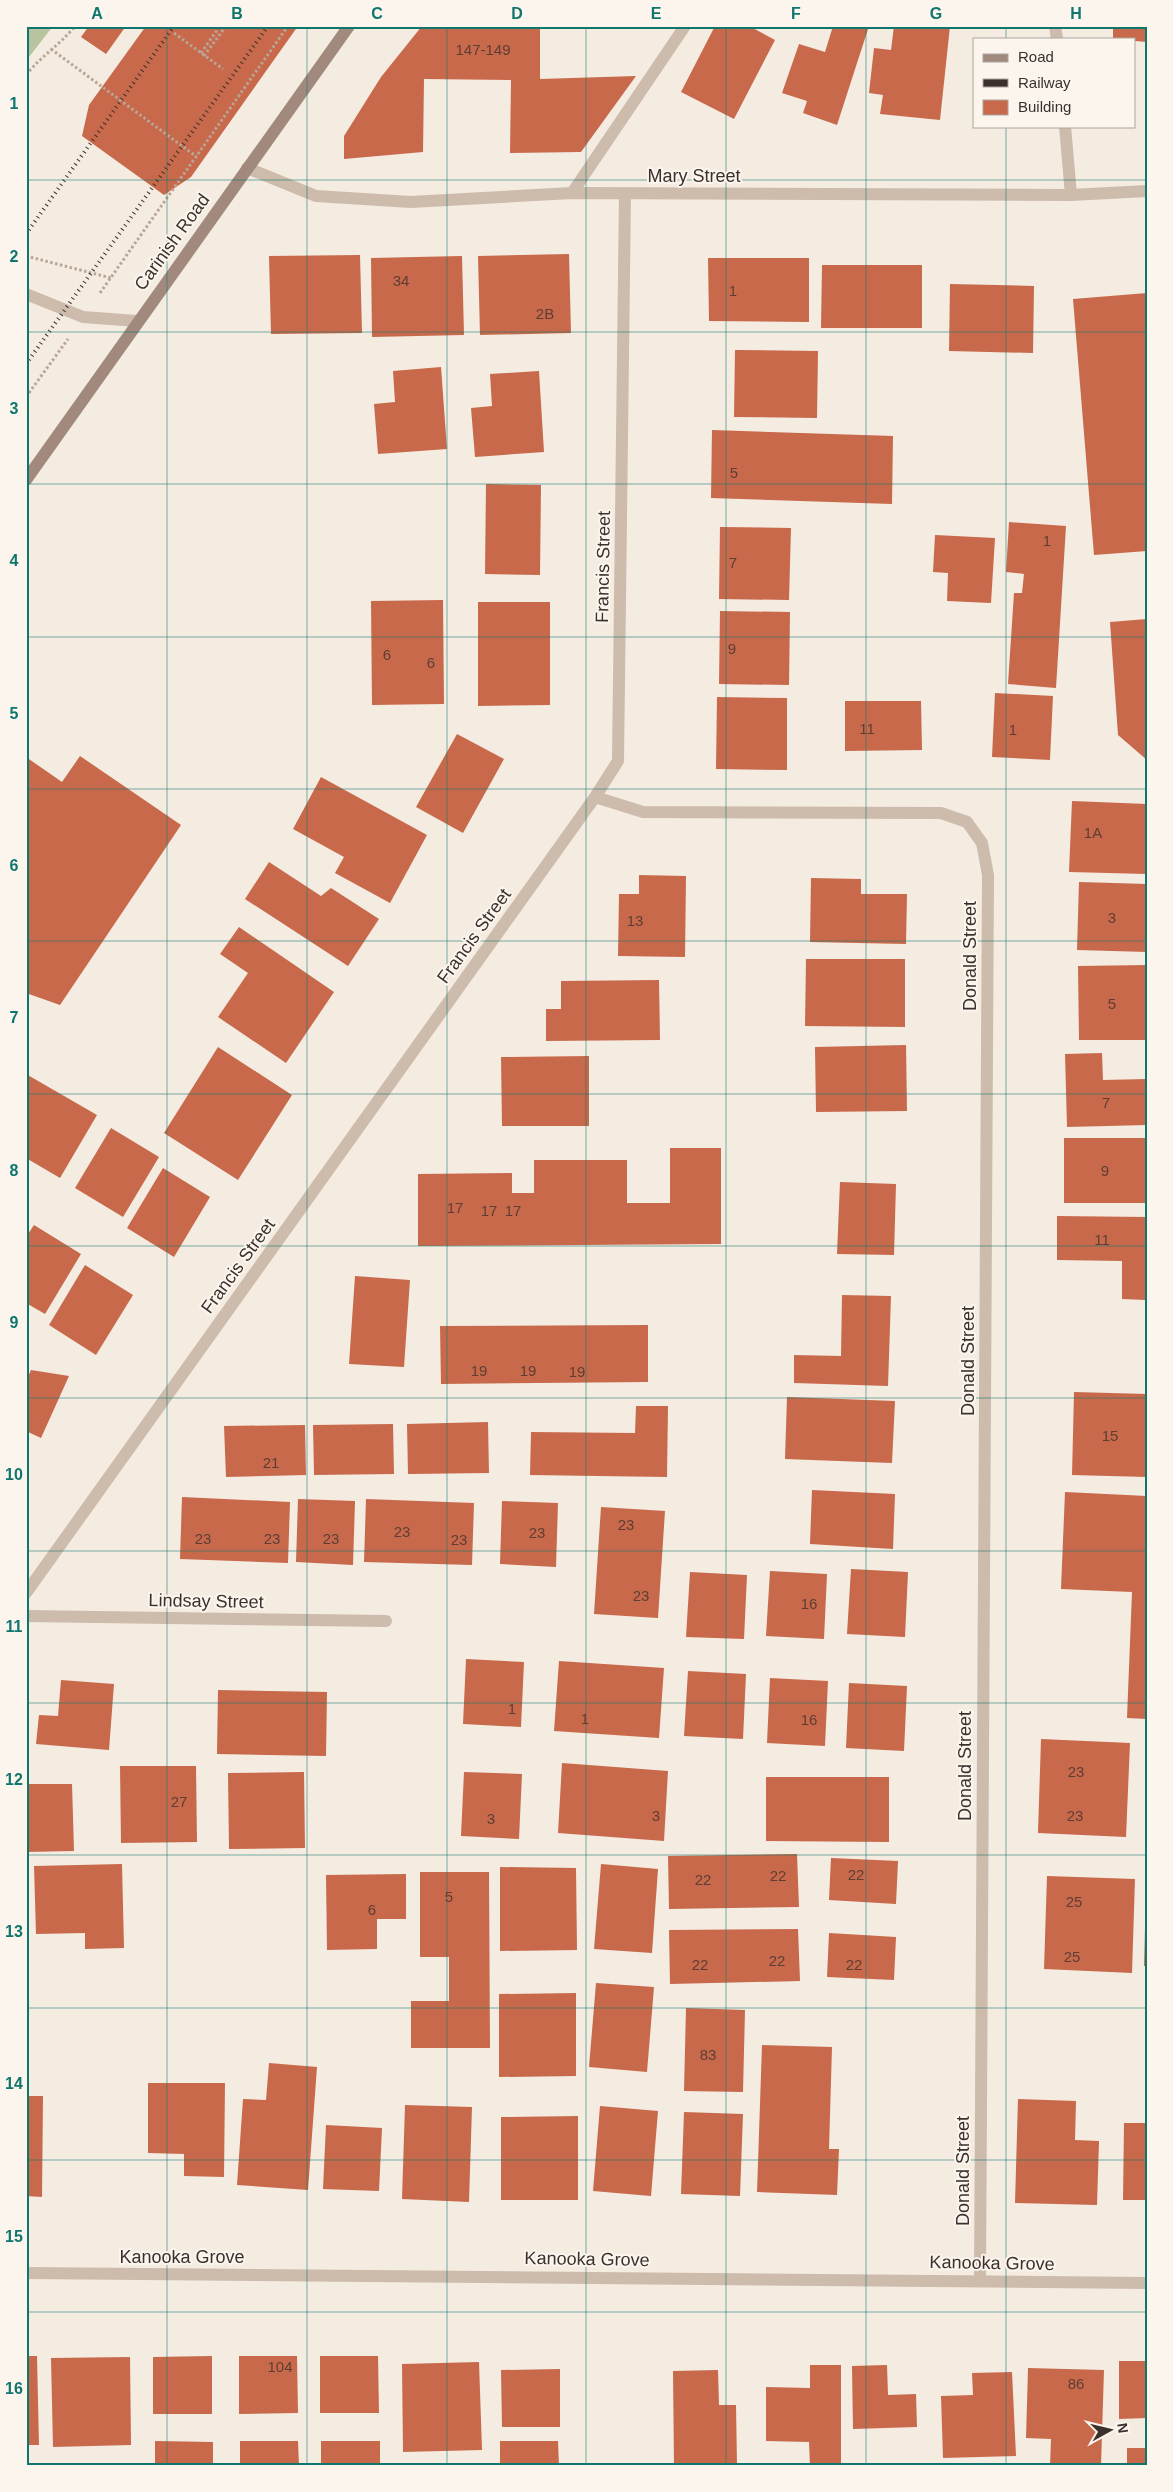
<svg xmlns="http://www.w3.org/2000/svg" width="1173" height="2492" font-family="Arial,sans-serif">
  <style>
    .green { fill: #b8c4a0 }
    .building { fill: #c8694b }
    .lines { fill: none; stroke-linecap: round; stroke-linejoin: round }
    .path { stroke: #b9a596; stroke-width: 3; stroke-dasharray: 2.5 2.5; stroke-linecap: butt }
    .lane { stroke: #cdbbac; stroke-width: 12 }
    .street { stroke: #cdbbac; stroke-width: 12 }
    .secondary { stroke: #a18a7d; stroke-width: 12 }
    .rail { stroke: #3b302b; stroke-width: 4; stroke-dasharray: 1 4; stroke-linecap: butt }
    .grid { fill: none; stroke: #0f766e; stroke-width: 1; stroke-opacity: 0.55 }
    .labels { text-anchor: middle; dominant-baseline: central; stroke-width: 4; stroke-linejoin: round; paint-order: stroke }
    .number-label { font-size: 15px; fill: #5e3e33 }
    .street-label { font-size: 18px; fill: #3b302b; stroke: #fbf5ee }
    .neatline { fill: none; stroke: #0f766e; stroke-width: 2 }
    .grid-label { font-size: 16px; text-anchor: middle; font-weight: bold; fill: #0f766e }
  </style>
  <rect width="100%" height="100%" fill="#f4ebe1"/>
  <path class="green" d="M26 26H53L26 61Z"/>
  <path class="building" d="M89 26H126L106 54 81 37Z
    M146 26H298L191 177 164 195 82 136 89 105Z
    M422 26H540V79L636 76 581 152 510 153 511 80 424 79 423 152 344 159V136L381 77Z
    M715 26H749L775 40 734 119 681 92Z
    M833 26H869L837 125 803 113 807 101 782 93 799 44 825 52Z
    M894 26 917 29V26H950L940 120 880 114 883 95 869 93 874 48 891 50Z
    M1113 26H1147V42L1113 39Z
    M569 254 571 333 480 335 478 256Z
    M360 255 362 333 271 334 269 256Z
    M462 256 464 335 372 337 371 258Z
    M708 258H809V322L709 321Z
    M822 265H922V328H821Z
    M950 284 1034 286 1033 353 949 351Z
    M1147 293V551L1094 555 1073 299Z
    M735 350 818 351 817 418 734 417Z
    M441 367 447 449 378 454 374 404 395 402 393 371Z
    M539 371 544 452 475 457 471 408 492 406 490 374Z
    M712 430 893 436 892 504 711 498Z
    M486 484 541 485 540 575 485 574Z
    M1009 522 1066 526 1056 688 1008 684 1014 593H1022L1024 574 1006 572Z
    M720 527 791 528 789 600 719 599Z
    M935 535 995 538 991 603 947 601 948 573 933 572Z
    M443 600 444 704 372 705 371 601Z
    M478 602H550V705L478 706Z
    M720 611 790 612 789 685 719 684Z
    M1147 619V760L1118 735 1110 622Z
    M995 693 1053 696 1050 760 992 757Z
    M717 697 787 698V770L716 769Z
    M845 701H921L922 750 845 751Z
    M457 734 504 759 463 833 416 807Z
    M80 756 181 825 60 1005 26 993V757L62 782Z
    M321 777 427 835 390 903 335 873 344 857 293 829Z
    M1072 801 1147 804V874L1069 872Z
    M269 862 321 896 331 888 379 919 348 966 245 899Z
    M639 875 686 876 685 957 618 956 619 894H639Z
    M811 878 861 879V894H907L906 944 810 942Z
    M1079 882 1147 884V952L1077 950Z
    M239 927 334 992 286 1063 218 1017 248 973 220 954Z
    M806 959H905V1027L805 1026Z
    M1147 965V1040H1079L1078 966Z
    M659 980 660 1040 546 1041V1009H561V981Z
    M906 1045 907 1111 816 1112 815 1047Z
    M218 1047 292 1095 238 1180 164 1133Z
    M1102 1053 1103 1080 1147 1079V1125L1067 1127 1065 1054Z
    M589 1056V1126H502L501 1057Z
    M26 1074 97 1115 60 1178 26 1158Z
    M111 1128 159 1157 123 1217 75 1188Z
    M1064 1138H1147V1203H1064Z
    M670 1148H721V1244L418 1246V1174L512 1173V1193H534V1160H627V1203H670Z
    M163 1168 210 1197 174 1257 127 1228Z
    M840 1182 896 1184 894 1255 837 1254Z
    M1057 1216 1147 1217V1300L1122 1299V1261L1057 1260Z
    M34 1225 81 1254 45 1314 26 1303V1237Z
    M85 1265 133 1295 96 1355 49 1325Z
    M355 1276 410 1280 404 1367 349 1364Z
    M842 1295 891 1296 888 1386 794 1383V1355L841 1356Z
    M648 1325V1382L441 1384 440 1326Z
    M31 1370 69 1376 41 1438 26 1431V1381Z
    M1074 1392 1147 1394V1477L1072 1475Z
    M787 1397 895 1401 892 1463 785 1459Z
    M636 1406H668L667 1477 530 1475 531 1432 635 1433Z
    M488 1422 489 1473 408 1474 407 1424Z
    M393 1424 394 1474 314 1475 313 1425Z
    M305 1425 306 1475 226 1477 224 1426Z
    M812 1490 895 1494 893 1549 810 1544Z
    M1065 1492 1147 1496V1719L1127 1718 1132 1592 1061 1589Z
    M182 1497 290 1502 288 1563 180 1559Z
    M298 1499 355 1501 353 1565 296 1562Z
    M366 1499 474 1503 472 1565 364 1562Z
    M502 1501 558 1503 556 1567 500 1564Z
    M601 1507 665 1511 658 1618 594 1614Z
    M851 1569 908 1572 905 1637 847 1634Z
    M770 1571 827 1574 824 1639 766 1636Z
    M690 1572 747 1575 744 1639 686 1637Z
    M466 1659 524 1662 521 1727 463 1724Z
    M559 1661 664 1668 659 1738 554 1731Z
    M688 1671 746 1674 743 1739 684 1736Z
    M770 1678 828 1681 825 1746 767 1743Z
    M61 1680 114 1684 109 1750 36 1744 39 1715 58 1716Z
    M849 1683 907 1686 904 1751 846 1748Z
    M218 1690 327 1692 326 1756 217 1754Z
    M1041 1739 1130 1743 1126 1837 1038 1833Z
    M562 1763 668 1771 664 1841 558 1833Z
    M120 1766H196L197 1842 121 1843Z
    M304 1772 305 1848 229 1849 228 1773Z
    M464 1772 522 1774 519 1839 461 1836Z
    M766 1777H889V1842L766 1841Z
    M26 1784H72L74 1851 26 1852Z
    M797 1854 799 1907 669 1909 668 1856Z
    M831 1858 898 1861 896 1904 829 1900Z
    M122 1864 124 1948 85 1949V1933L36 1934 34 1866Z
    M601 1864 658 1869 652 1953 594 1949Z
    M500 1867 576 1868 577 1950 500 1951Z
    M420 1872H489L490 2048H411V2001H449V1957H420Z
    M406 1874V1919H377V1949L327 1950 326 1875Z
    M1047 1876 1135 1879 1132 1973 1044 1969Z
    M1145 1928H1147V1966H1144Z
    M798 1929 800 1981 670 1984 669 1930Z
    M829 1933 896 1937 894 1980 827 1977Z
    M596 1983 654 1987 647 2072 589 2067Z
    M576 1993V2076L499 2077V1994Z
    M686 2008 745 2010 743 2092 684 2091Z
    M762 2045 832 2047 829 2149H839L837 2195 757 2192Z
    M269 2063 317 2067 308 2190 237 2185 243 2099 266 2100Z
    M148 2083H225L224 2177 184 2176V2154L148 2153Z
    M26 2096H43L42 2197 26 2196Z
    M1018 2099 1076 2101 1075 2140 1099 2141 1097 2205 1015 2203Z
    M405 2105 472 2107 469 2202 402 2199Z
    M600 2106 658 2111 651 2196 593 2191Z
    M684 2112 743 2114 740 2196 681 2194Z
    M578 2116V2200H501V2117Z
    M1124 2123H1147V2200H1123Z
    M326 2125 382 2128 379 2191 323 2189Z
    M26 2356H37L39 2445H26Z
    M212 2356V2414H153V2357Z
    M239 2356H297L298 2413 239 2414Z
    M320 2356H378L379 2413H320Z
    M130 2357 131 2445 53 2447 51 2358Z
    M1119 2361H1147V2418L1119 2419Z
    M479 2362 482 2450 403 2452 402 2364Z
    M810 2365H841V2466H810L809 2442 766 2441V2387L810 2388Z
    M887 2365 888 2395 916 2394 917 2427 853 2429 852 2366Z
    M1028 2368 1104 2370 1101 2466H1050L1051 2439 1026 2438Z
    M560 2369V2427H502L501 2370Z
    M718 2370 719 2405H736L737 2466H674L673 2371Z
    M1012 2372 1016 2456 943 2458 941 2396 973 2395 972 2373Z
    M155 2441 213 2442V2466H155Z
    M240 2441H298L299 2466H240Z
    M321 2441H380V2466H321Z
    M500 2441H558L559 2466H500Z
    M1127 2448H1147V2466H1127Z"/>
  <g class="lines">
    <path class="path" d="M174 33 223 69
      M51 49 197 157
      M201 53 220 26
      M204 56 226 26
      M26 75C41 56 60 45 75 26
      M26 256 111 278
      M100 293 288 26
      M26 397 68 339"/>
    <path class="lane" d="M1055 26 1057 39
      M1065 126 1071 195
      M572 193 685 26
      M26 294 83 317 137 321"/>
    <path class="street" d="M247 168 316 196 411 202 572 193 1071 195 1147 191
      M595 797 643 812 941 813 967 822 982 843 988 875 980 2280
      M26 1593 595 797 618 761 625 193
      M26 1616 386 1621
      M26 2273 1147 2283"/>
    <path class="secondary" d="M26 480 349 26"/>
    <path class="rail" d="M26 234 174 26
      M26 364 268 26"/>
  </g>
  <path class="grid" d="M167 26V2466M307 26V2466M447 26V2466M586 26V2466M726 26V2466M866 26V2466M1006 26V39M1006 126V2466M26 180H1147M26 332H1147M26 484H1147M26 637H1147M26 789H1147M26 941H1147M26 1094H1147M26 1246H1147M26 1398H1147M26 1551H1147M26 1703H1147M26 1855H1147M26 2008H1147M26 2160H1147M26 2312H1147"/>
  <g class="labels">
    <g class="number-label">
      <text x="483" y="49">147-149</text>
      <text x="401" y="280">34</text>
      <text x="733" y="290">1</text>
      <text x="545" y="313">2B</text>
      <text x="734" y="472">5</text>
      <text x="1047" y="540">1</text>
      <text x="733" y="562">7</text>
      <text x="732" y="648">9</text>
      <text x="387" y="654">6</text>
      <text x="431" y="662">6</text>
      <text x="867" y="728">11</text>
      <text x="1013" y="729">1</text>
      <text x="1093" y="832">1A</text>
      <text x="1112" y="917">3</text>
      <text x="635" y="920">13</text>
      <text x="1112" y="1003">5</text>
      <text x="1106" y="1102">7</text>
      <text x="1105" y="1170">9</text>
      <text x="455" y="1207">17</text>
      <text x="489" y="1210">17</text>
      <text x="513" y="1210">17</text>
      <text x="1102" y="1239">11</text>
      <text x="479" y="1370">19</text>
      <text x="528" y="1370">19</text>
      <text x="577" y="1371">19</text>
      <text x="1110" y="1435">15</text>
      <text x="271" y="1462">21</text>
      <text x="626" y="1524">23</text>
      <text x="402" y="1531">23</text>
      <text x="537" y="1532">23</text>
      <text x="203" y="1538">23</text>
      <text x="272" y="1538">23</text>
      <text x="331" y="1538">23</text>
      <text x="459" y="1539">23</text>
      <text x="641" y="1595">23</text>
      <text x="809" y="1603">16</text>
      <text x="512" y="1708">1</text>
      <text x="585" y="1718">1</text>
      <text x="809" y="1719">16</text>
      <text x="1076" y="1771">23</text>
      <text x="179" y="1801">27</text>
      <text x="656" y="1815">3</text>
      <text x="1075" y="1815">23</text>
      <text x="491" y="1818">3</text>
      <text x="856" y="1874">22</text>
      <text x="778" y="1875">22</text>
      <text x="703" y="1879">22</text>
      <text x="449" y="1896">5</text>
      <text x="1074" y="1901">25</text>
      <text x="372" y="1909">6</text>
      <text x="1072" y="1956">25</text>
      <text x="777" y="1960">22</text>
      <text x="700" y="1964">22</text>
      <text x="854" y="1964">22</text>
      <text x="708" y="2054">83</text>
      <text x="280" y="2366">104</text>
      <text x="1076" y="2383">86</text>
    </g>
    <g class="street-label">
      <text x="694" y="176">Mary Street</text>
      <text transform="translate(172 242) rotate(-54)">Carinish Road</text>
      <text transform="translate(603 567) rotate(-89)">Francis Street</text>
      <text transform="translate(474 936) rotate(-54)">Francis Street</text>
      <text transform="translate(970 956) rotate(-90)">Donald Street</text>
      <text transform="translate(238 1266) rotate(-54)">Francis Street</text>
      <text transform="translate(968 1361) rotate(-90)">Donald Street</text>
      <text transform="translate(206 1601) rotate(1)">Lindsay Street</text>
      <text transform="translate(965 1766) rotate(-90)">Donald Street</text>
      <text transform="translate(963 2171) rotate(-90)">Donald Street</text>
      <text x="182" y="2257">Kanooka Grove</text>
      <text transform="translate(587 2259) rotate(1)">Kanooka Grove</text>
      <text transform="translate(992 2263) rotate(1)">Kanooka Grove</text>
    </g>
  </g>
  <rect width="1173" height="2492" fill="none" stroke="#fbf5ee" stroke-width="55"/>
  <rect x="973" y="38" width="162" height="90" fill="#fbf5ee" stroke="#aea6a0"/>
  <rect x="983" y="54" width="25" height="8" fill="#a18a7d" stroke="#aea6a0"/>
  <text x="1018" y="62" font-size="15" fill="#3b302b">Road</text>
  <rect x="983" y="79" width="25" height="8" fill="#3b302b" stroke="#aea6a0"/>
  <text x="1018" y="88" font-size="15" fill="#3b302b">Railway</text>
  <rect x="983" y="100" width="25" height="15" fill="#c8694b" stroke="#aea6a0"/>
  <text x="1018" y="112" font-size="15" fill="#3b302b">Building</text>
  <g transform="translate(1110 2430) rotate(82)" stroke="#fbf5ee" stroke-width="4" paint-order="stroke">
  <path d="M0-4L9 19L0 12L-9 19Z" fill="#3b302b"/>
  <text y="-8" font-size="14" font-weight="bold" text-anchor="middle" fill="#3b302b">N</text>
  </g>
  <rect x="28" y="28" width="1118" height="2436" class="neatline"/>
  <g class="grid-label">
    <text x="97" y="19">A</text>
    <text x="237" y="19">B</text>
    <text x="377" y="19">C</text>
    <text x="517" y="19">D</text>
    <text x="656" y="19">E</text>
    <text x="796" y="19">F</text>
    <text x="936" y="19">G</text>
    <text x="1076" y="19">H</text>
    <text x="14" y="109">1</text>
    <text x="14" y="262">2</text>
    <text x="14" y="414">3</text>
    <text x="14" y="566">4</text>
    <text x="14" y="719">5</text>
    <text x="14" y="871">6</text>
    <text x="14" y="1023">7</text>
    <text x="14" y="1176">8</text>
    <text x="14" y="1328">9</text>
    <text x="14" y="1480">10</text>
    <text x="14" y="1632">11</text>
    <text x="14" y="1785">12</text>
    <text x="14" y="1937">13</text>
    <text x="14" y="2089">14</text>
    <text x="14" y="2242">15</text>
    <text x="14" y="2394">16</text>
  </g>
</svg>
